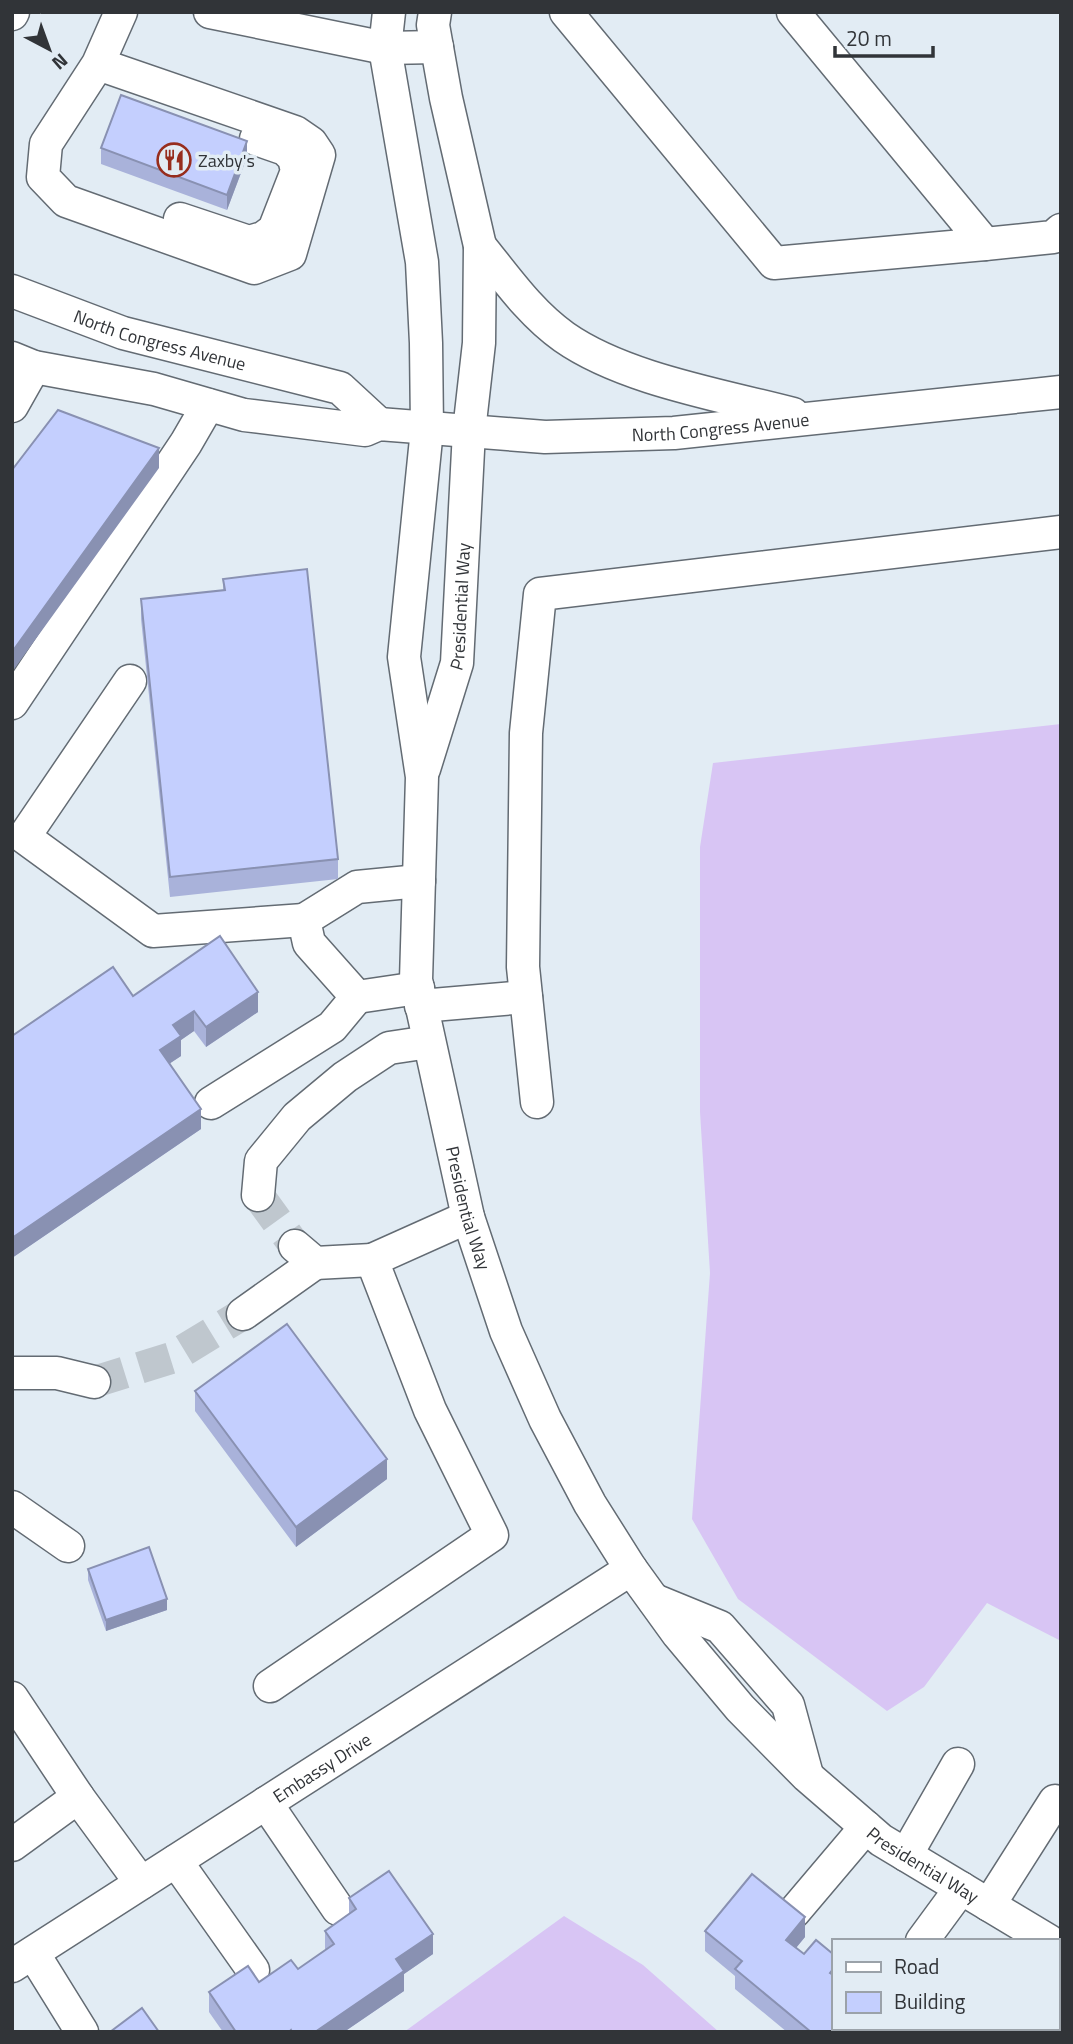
<svg xmlns="http://www.w3.org/2000/svg" width="1073" height="2044" font-family="'Titillium Web',sans-serif">
  <style>
    .grass { fill: #d8c5f4 }
    .lines { fill: none; stroke-linecap: round; stroke-linejoin: round }
    .minor-tunnel { stroke: #bfc7ce; stroke-width: 32; stroke-dasharray: 32 16; stroke-linecap: butt }
    .minor-casing { stroke: #636b73; stroke-width: 35 }
    .minor { stroke: #fff; stroke-width: 32 }
    .wall { fill: #a9b2da }
    .shaded-wall { fill: #8991b2 }
    .building { fill: #c4cffe; stroke: #8991b2; stroke-width: 2 }
    .labels { text-anchor: middle; dominant-baseline: central; stroke-width: 7; stroke-linejoin: round; paint-order: stroke }
    .poi-label { font-size: 18px; fill: #313438; stroke: #e2ecf4; text-anchor: start }
    .street-label { font-size: 18px; fill: #313438; stroke: #e2ecf4 }
  </style>
  <rect width="100%" height="100%" fill="#e2ecf4"/>
  <path class="grass" d="M1061 724V1641L987 1603 924 1687 887 1711 738 1599 692 1519 710 1273 700 1112V847L713 763Z
    M564 1916 643 1965 719 2032H404Z"/>
  <g class="lines">
    <path class="minor-tunnel" d="M258 1195 295 1246
      M94 1382 171 1358 243 1314"/>
    <defs>
      <g id="minor">
        <path d="M210 12 385 48 437 47"/>
        <path id="s1" d="M389 12 385 48 422 262 426 343 427 429 404 657 422 777 416 980 468 1217 506 1331 545 1419 590 1504 631 1569 678 1634 740 1708 807 1776 881 1840 1049 1941"/>
        <path d="M566 12 774 263 985 244 793 12"/>
        <path d="M12 14 13 12"/>
        <path d="M98 64 295 132 311 143 319 155 290 254 254 268 66 201 43 177 46 144 98 64 121 12"/>
        <path d="M180 219 249 242 263 238 274 230 297 171 294 158 285 149 256 139"/>
        <path d="M985 244 1053 237 1061 230"/>
        <path d="M480 246C506 278 530 313 564 337 624 379 721 395 793 414"/>
        <path id="s2" d="M12 291 123 333 340 388 379 424"/>
        <path id="s3" d="M12 358 34 367 154 389 244 415 365 430 379 424 545 437 674 433 1061 392"/>
        <path d="M12 406 34 367"/>
        <path d="M130 681 24 837 153 931 304 920"/>
        <path d="M12 703 186 443 208 405"/>
        <path id="s4" d="M424 769 457 663 469 431 479 343 480 246 446 98 433 25 435 12"/>
        <path d="M418 988 357 997 309 943 304 920 357 887 419 881"/>
        <path d="M421 1006 526 997"/>
        <path d="M537 1102 523 967 526 733 540 594 1061 532"/>
        <path d="M211 1103 332 1027 357 997"/>
        <path d="M258 1195 261 1161 297 1117 345 1077 389 1048 429 1042"/>
        <path d="M295 1246 315 1263 372 1260"/>
        <path d="M243 1314 315 1263"/>
        <path d="M12 1373H57L94 1382"/>
        <path d="M12 1507 68 1546"/>
        <path d="M654 1600 720 1627 788 1705 807 1775"/>
        <path d="M270 1686 492 1535 430 1410 372 1260 468 1217"/>
        <path d="M12 1698 78 1797"/>
        <path d="M266 1803 338 1909"/>
        <path d="M12 1845 78 1797 141 1883"/>
        <path d="M906 1855 958 1764"/>
        <path d="M176 1861 253 1970"/>
        <path d="M989 1905 1055 1801"/>
        <path d="M794 1912 866 1827"/>
        <path d="M922 1941 961 1888"/>
        <path d="M33 1953 82 2032"/>
        <path id="s5" d="M12 1966 631 1569"/>
      </g>
    </defs>
    <use href="#minor" class="minor-casing"/>
    <use href="#minor" class="minor"/>
  </g>
  <path class="wall" d="M101 148 247 157 227 210 101 164Z
    M223 579 338 859V879L170 897 141 619V599L223 590Z
    M133 996 258 1012 206 1047 194 1031 181 1040V1056L170 1063 201 1129 12 1258V1036Z
    M195 1391 387 1479 296 1547 195 1411Z
    M88 1569 167 1610 106 1631 88 1580Z
    M349 1898 433 1954 404 1974V1991L344 2032H223L209 2012V1992L259 1982 298 1969 325 1950V1931L349 1914Z
    M705 1931 805 1937 796 1948 833 2028 920 2032H787L735 1989V1976L705 1951Z"/>
  <path class="shaded-wall" d="M247 141V157L227 210V195Z
    M159 448V468L12 672V652Z
    M258 992V1012L206 1047V1027Z
    M194 1011V1031L181 1040V1056L160 1070V1050L173 1025Z
    M201 1109V1129L12 1258V1238Z
    M387 1459V1479L296 1547V1527Z
    M167 1599V1610L106 1631V1620Z
    M805 1917V1937L786 1960V1940Z
    M433 1934V1954L404 1974V1991L344 2032H315L396 1959Z
    M906 2028H922L920 2032H903Z"/>
  <path class="building" d="M121 95 247 141 227 195 101 148Z
    M58 410 159 448 12 652V470Z
    M307 569 338 859 170 877 141 599 225 590 223 579Z
    M220 936 258 992 206 1027 194 1011 173 1025 181 1036 160 1050 201 1109 12 1238V1036L113 967 133 996Z
    M287 1324 387 1459 296 1527 195 1391Z
    M149 1547 167 1599 106 1620 88 1569Z
    M389 1871 433 1934 396 1959 404 1971 315 2032H292L291 2030 289 2032H236L209 1992 248 1966 259 1982 291 1960 298 1969 334 1944 325 1931 356 1909 349 1898Z
    M752 1874 805 1917 786 1940 804 1954 816 1940 833 1954V1969L830 1973 833 1975V2028H906L903 2032H811L735 1969 742 1961 705 1931Z
    M142 2008 159 2032H110Z"/>
  <defs>
    <symbol id="restaurant-ring" viewBox="-11 -11 22 22"><circle r="9.5" fill="#e2ecf4" stroke="#972d1d" stroke-width="1.5"/><path d="M-5-6h1v4h1v-4h1v4h1v-4h1v5L-1.5 .5V6h-2V.5L-5-1ZM5-6V6H3V1.5H1.5Q1.5-4 5-6Z" fill="#972d1d"/></symbol>
  </defs>
  <g fill-rule="evenodd">
    <use href="#restaurant-ring" x="155" y="141" width="38" height="38"/>
  </g>
  <g class="labels">
    <g class="poi-label">
      <text x="198" y="160">Zaxby's</text>
    </g>
    <g class="street-label">
      <text stroke="none"><textPath href="#s2" startOffset="156">North Congress Avenue</textPath></text>
      <text stroke="none"><textPath href="#s3" startOffset="719">North Congress Avenue</textPath></text>
      <text stroke="none"><textPath href="#s4" startOffset="168">Presidential Way</textPath></text>
      <text stroke="none"><textPath href="#s1" startOffset="1208">Presidential Way</textPath></text>
      <text stroke="none"><textPath href="#s5" startOffset="368">Embassy Drive</textPath></text>
      <text stroke="none"><textPath href="#s1" startOffset="2025">Presidential Way</textPath></text>
    </g>
  </g>
  <rect width="1073" height="2044" fill="none" stroke="#313438" stroke-width="28"/>
  <rect x="832" y="1939" width="228" height="91" fill="#e2ecf4" stroke="#9ba2a9" stroke-width="2"/>
  <rect x="846" y="1962" width="35" height="10" fill="#ffffff" stroke="#9ba2a9" stroke-width="2"/>
  <text x="894" y="1974" font-size="21" fill="#313438">Road</text>
  <rect x="846" y="1992" width="35" height="21" fill="#c4cffe" stroke="#9ba2a9" stroke-width="2"/>
  <text x="894" y="2009" font-size="21" fill="#313438">Building</text>
  <g transform="translate(49 49) rotate(139)" stroke="#e2ecf4" stroke-width="5" paint-order="stroke">
  <path d="M0-5L12 26L0 18L-12 26Z" fill="#313438"/>
  <text y="-10" font-size="19" font-weight="bold" text-anchor="middle" fill="#313438">N</text>
  </g>
  <path d="M835 46v10h98v-10" fill="none" stroke="#313438" stroke-width="3.5"/>
  <text x="846" y="46" font-size="21" fill="#313438" stroke="#e2ecf4" stroke-width="5" paint-order="stroke">20 m</text>
</svg>
